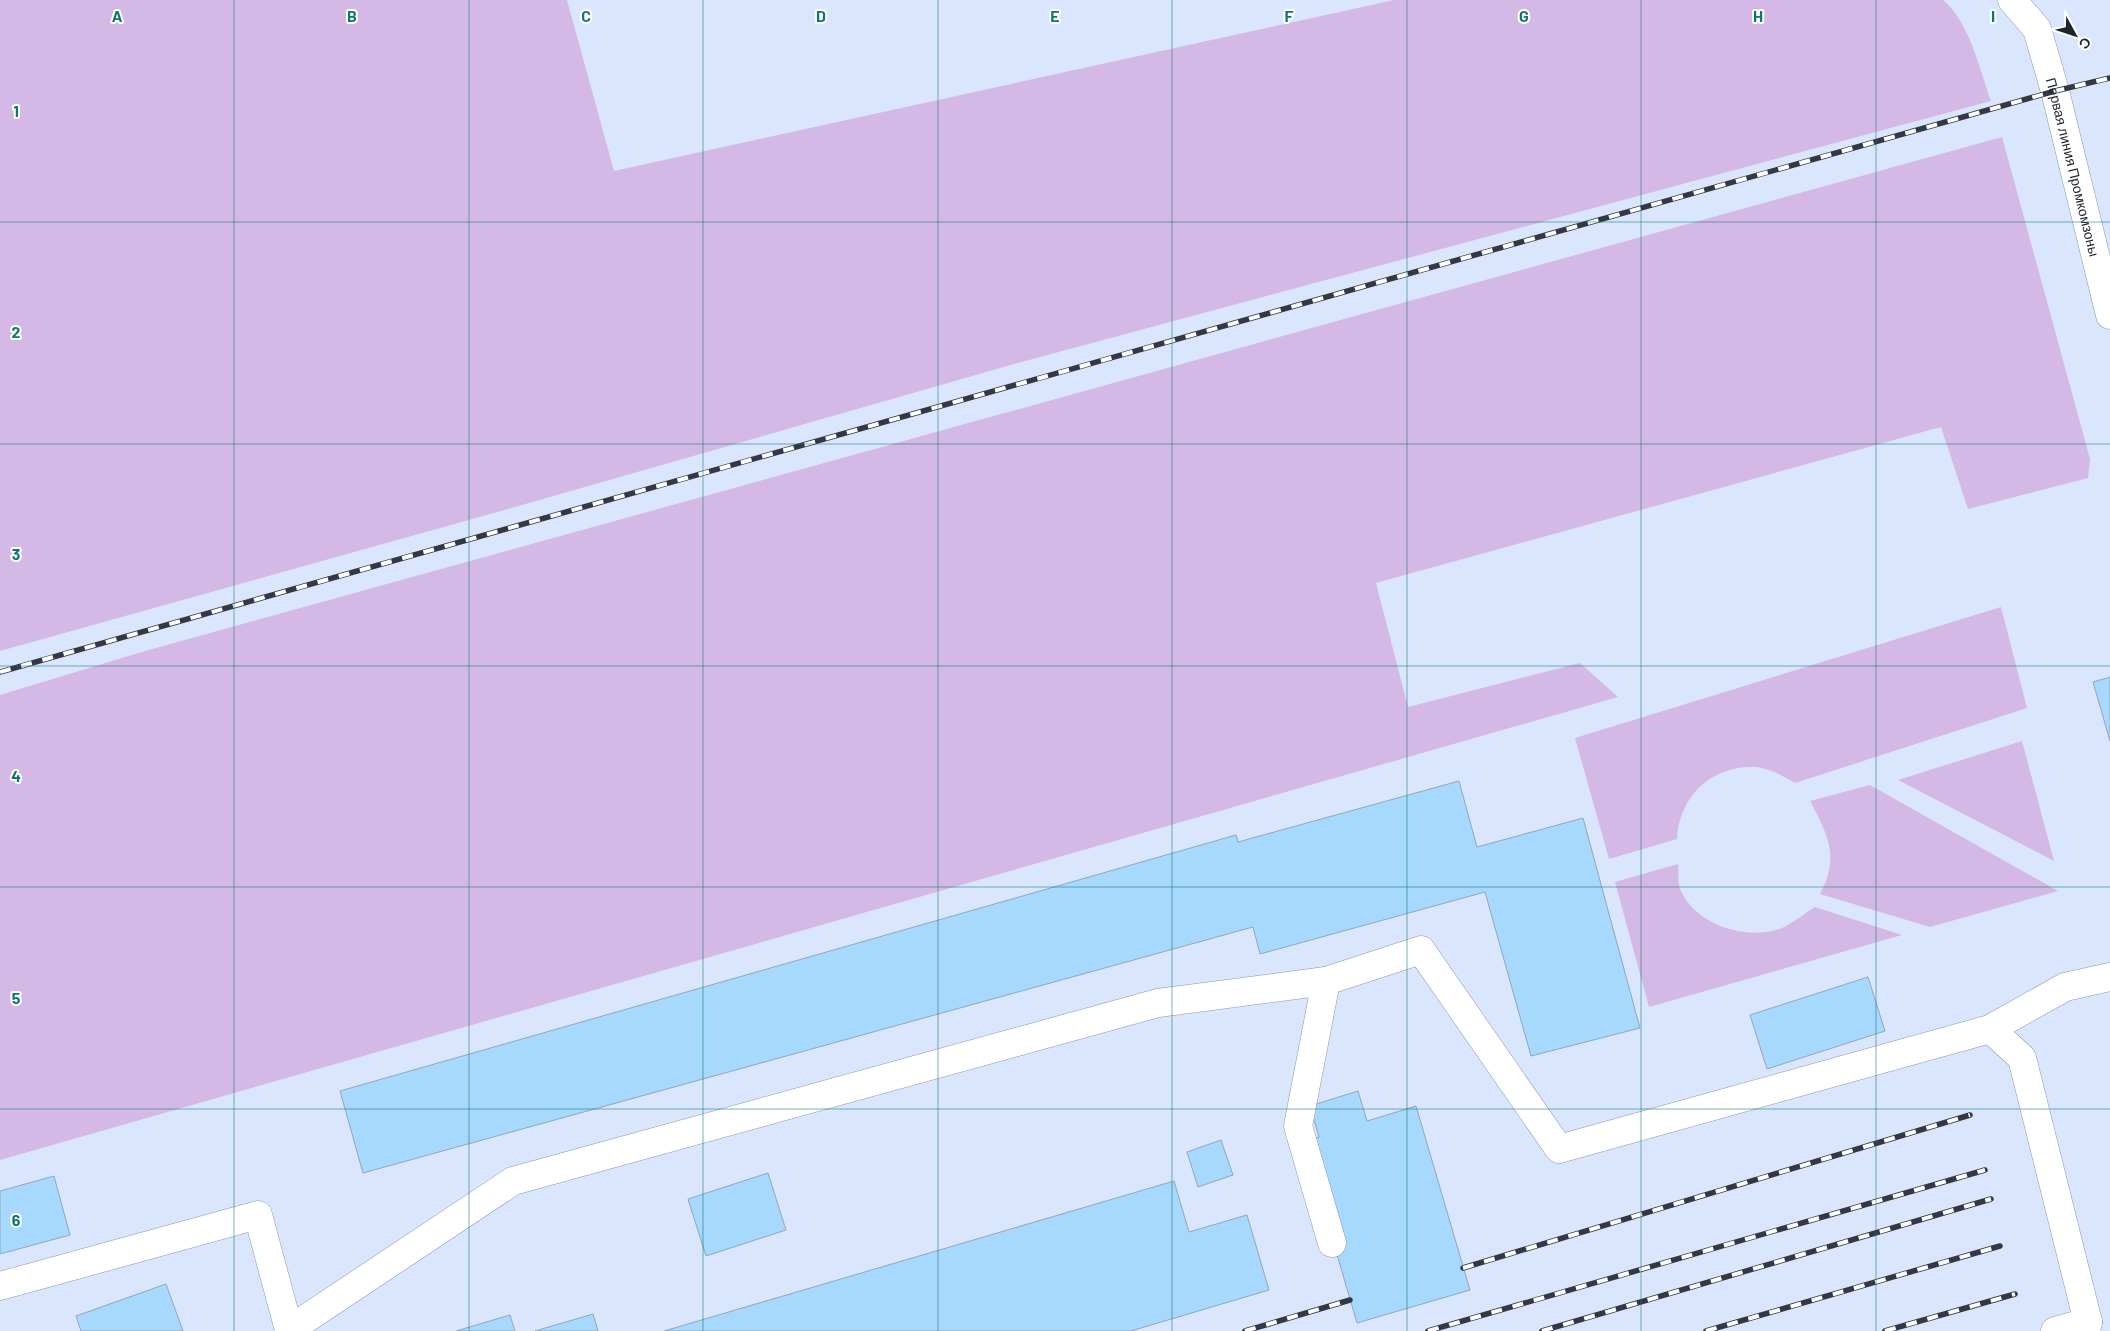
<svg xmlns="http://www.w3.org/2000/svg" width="2110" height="1331" font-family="Barlow,sans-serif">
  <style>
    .green { fill: #d4b8e6 }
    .building { fill: #a7d8fd; stroke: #90a7b9 }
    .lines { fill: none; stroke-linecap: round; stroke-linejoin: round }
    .minor-casing { stroke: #8b96ad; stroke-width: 29 }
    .minor { stroke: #fff; stroke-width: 28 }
    .rail-casing { stroke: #333843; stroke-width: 5.5 }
    .rail { stroke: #fff; stroke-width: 4; stroke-dasharray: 11; stroke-linecap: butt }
    .grid { fill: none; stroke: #0f766e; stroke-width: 1; stroke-opacity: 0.55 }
    .labels { text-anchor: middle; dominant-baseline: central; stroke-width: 4; stroke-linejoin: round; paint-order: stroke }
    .street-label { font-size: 14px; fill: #1f232c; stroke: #fff }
    .grid-label { font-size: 16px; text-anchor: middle; font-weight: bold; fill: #0f766e; stroke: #fff; stroke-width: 4; stroke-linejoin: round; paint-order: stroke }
  </style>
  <rect width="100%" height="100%" fill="#dae6fe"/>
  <path class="green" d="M0 0H567L614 171 1394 0H1943C1970 23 1979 68 1991 101L1014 364 508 509 0 651Z
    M2002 137 2090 459 2088 478 1968 509 1941 427 1376 583 1408 707 1580 663 1618 697 0 1160V695L145 651Z
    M2001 607 2027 708 1795 783C1782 776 1770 768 1755 767 1711 765 1679 797 1677 839L1609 859 1575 738Z
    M2022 741 2054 861 1898 780Z
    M1870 785 2058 891 1930 927 1820 894C1840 857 1828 835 1810 801Z
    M1678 864C1679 872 1677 884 1681 891 1697 926 1747 941 1782 928 1793 923 1804 914 1815 907L1902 935 1649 1007 1615 882Z"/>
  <path class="building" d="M2110 677V741L2093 682Z
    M1459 781 1477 847 1583 818 1640 1028 1531 1056 1485 892 1260 954 1253 927 363 1173 340 1091 1236 835 1238 842Z
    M1868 977 1885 1031 1767 1069 1750 1015Z
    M1358 1091 1367 1121 1416 1106 1470 1290 1357 1323 1304 1141 1319 1137 1310 1106Z
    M1221 1140 1233 1175 1198 1187 1187 1152Z
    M768 1173 786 1230 706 1256 688 1199Z
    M54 1176 70 1235 0 1254V1191Z
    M1174 1181 1189 1232 1247 1215 1269 1290 1131 1331H664Z
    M166 1284 183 1331H81L76 1316Z
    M593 1314 598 1331H535Z
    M510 1315 515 1331H456Z"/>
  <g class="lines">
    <defs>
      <g id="minor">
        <path id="s1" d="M2012 0 2037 29 2055 91 2110 315"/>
        <path d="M1990 1029 2065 987 2110 977"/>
        <path d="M1332 1243 1298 1126 1326 981 1421 950 1559 1149 1990 1029 2022 1058 2088 1322 2086 1331"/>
        <path d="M0 1286 258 1215 289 1330 513 1181 1158 1003 1326 981"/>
        <path d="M2055 1331 2088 1322"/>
      </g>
    </defs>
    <use href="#minor" class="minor-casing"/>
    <use href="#minor" class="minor"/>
    <defs>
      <path id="rail" d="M0 672 2055 91 2110 78
        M1463 1268 1970 1115
        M1245 1331 1350 1300
        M1428 1331 1985 1170
        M1542 1331 1991 1199
        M1706 1331 2000 1246
        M1885 1331 2015 1294"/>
    </defs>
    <use href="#rail" class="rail-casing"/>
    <use href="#rail" class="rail"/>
  </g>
  <path class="grid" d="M234 0V1331M469 0V1331M703 0V1331M938 0V1331M1172 0V1331M1407 0V1331M1641 0V1331M1876 0V1331M0 222H2110M0 444H2110M0 666H2110M0 887H2110M0 1109H2110"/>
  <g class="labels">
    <g class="street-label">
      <text stroke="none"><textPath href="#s1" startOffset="181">Первая линия Промкомзоны</textPath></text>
    </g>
  </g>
  <g class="grid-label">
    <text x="117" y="22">A</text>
    <text x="352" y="22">B</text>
    <text x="586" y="22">C</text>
    <text x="821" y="22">D</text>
    <text x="1055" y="22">E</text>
    <text x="1289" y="22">F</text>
    <text x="1524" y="22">G</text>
    <text x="1758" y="22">H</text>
    <text x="1993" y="22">I</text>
    <text x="16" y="117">1</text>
    <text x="16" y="338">2</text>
    <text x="16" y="560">3</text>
    <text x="16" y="782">4</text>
    <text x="16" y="1004">5</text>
    <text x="16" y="1226">6</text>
  </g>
  <g transform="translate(2075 35) rotate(130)" stroke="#ffffff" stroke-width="4" paint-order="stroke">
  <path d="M0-4L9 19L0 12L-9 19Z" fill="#1f232c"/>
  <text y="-8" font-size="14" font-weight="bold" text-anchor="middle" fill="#1f232c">С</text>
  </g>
</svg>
